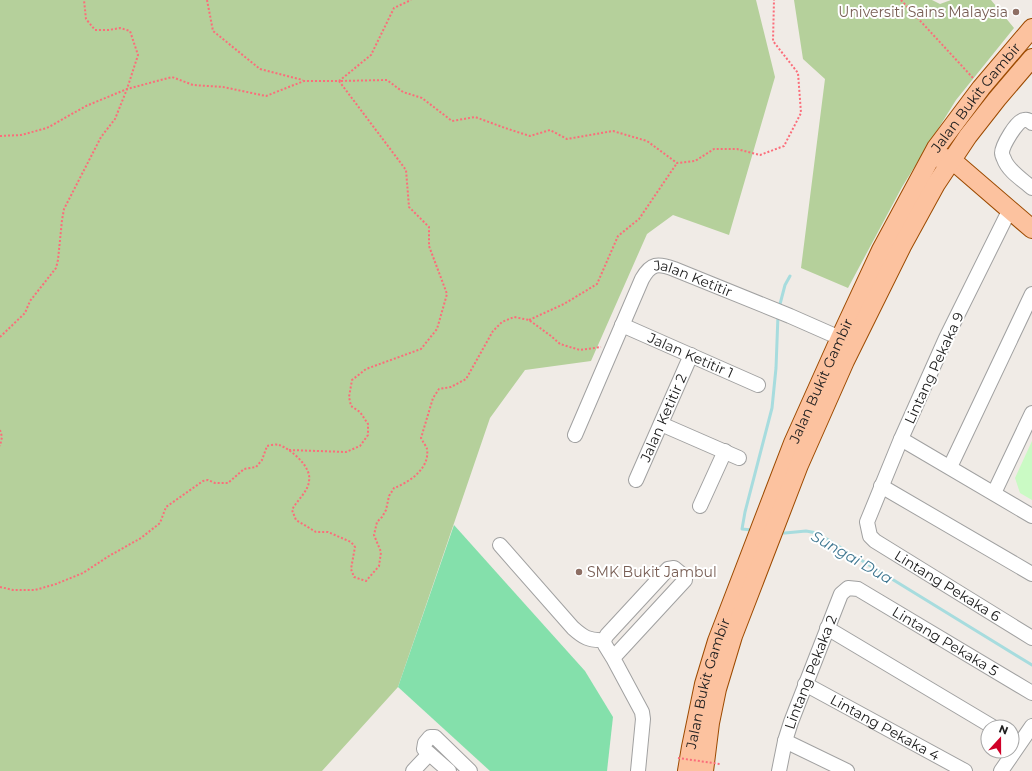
<svg xmlns="http://www.w3.org/2000/svg" width="1032" height="771" font-family="Montserrat,sans-serif">
  <style>
    .forest { fill: #b5d09b }
    .park { fill: #cafac4 }
    .pitch { fill: #84e0ab }
    .lines { fill: none; stroke-linecap: round; stroke-linejoin: round }
    .stream { stroke: #a7dcde; stroke-width: 3 }
    .minor-casing { stroke: #a1a1a1; stroke-width: 16 }
    .major-casing { stroke: #9c4a00; stroke-width: 20 }
    .path { stroke: #fb6d7a; stroke-width: 2; stroke-dasharray: 2 2; stroke-linecap: butt }
    .minor { stroke: #fff; stroke-width: 14 }
    .major { stroke: #fcc29f; stroke-width: 18 }
    .path-bridge { stroke: #fb6d7a; stroke-width: 2; stroke-dasharray: 2 2; stroke-linecap: butt }
    .education-dot { fill: #8d6e63; stroke: #fff; stroke-width: 1.5 }
    .labels { text-anchor: middle; dominant-baseline: central; stroke-width: 4; stroke-linejoin: round; paint-order: stroke }
    .education-label { font-size: 14px; fill: #785e54; stroke: #fff; text-anchor: end }
    .street-label { font-size: 14px; fill: #202020; stroke: #fff }
    .water-label { font-size: 15px; font-style: italic; fill: #3f7791; stroke: #fff }
  </style>
  <rect width="100%" height="100%" fill="#f0ebe6"/>
  <path class="forest" d="M0 0H756L775 77 729 235 673 215 647 234 591 361 525 370 490 418 398 687 322 771H0Z
    M794 0H932L940 4 951 0H991L1014 28 956 100 902 187 848 288 801 268 825 79 803 59Z"/>
  <path class="park" d="M1032 441V500L1020 493 1015 478Z"/>
  <path class="pitch" d="M454 525 585 671 613 717 607 771H490L398 687Z"/>
  <g class="lines">
    <path class="stream" d="M779 308 785 285 790 276
      M752 530 742 529 745 512 772 408 776 368 778 315
      M780 533H785L806 531 817 533 1032 665"/>
    <defs>
      <g id="minor">
        <path d="M1032 123C1030 121 1027 119 1024 120 1017 120 1002 146 1002 153 1002 155 1003 157 1004 159 1008 171 1023 180 1032 188"/>
        <path id="s1" d="M1010 209 946 338 901 439 867 522 870 536 875 541 1032 638"/>
        <path id="s2" d="M622 325 758 385"/>
        <path d="M661 424 739 458"/>
        <path id="s3" d="M575 435 642 279C651 263 658 263 674 269L790 316 840 338"/>
        <path d="M901 439 1032 516"/>
        <path d="M950 467 1032 294"/>
        <path id="s4" d="M636 480 691 355"/>
        <path d="M881 486 1032 574"/>
        <path d="M994 493 1032 413"/>
        <path d="M700 506 725 451"/>
        <path d="M500 545 573 628C583 637 589 641 604 640"/>
        <path d="M827 628 993 727"/>
        <path d="M613 658 605 645 604 640 607 635 668 569 674 568 685 577V580L613 658 642 712 643 719 638 771"/>
        <path id="s5" d="M805 684 965 771"/>
        <path d="M785 741 847 771"/>
        <path d="M413 771 429 754"/>
        <path d="M449 771 424 749 425 743 430 737H435L470 771"/>
        <path id="s6" d="M779 771 785 741 791 722 841 594 848 588 858 589 1032 693"/>
        <path d="M1001 771 1032 726"/>
      </g>
      <g id="major">
        <path d="M941 159 946 158 952 160 1032 229"/>
        <path id="s7" d="M687 771 691 747 704 684 717 641 793 443 840 338 881 250 936 148 981 88 1032 28"/>
        <path d="M704 771 710 723 717 689 733 636 799 465 845 361 902 246 936 184 968 136 997 99 1032 58"/>
      </g>
    </defs>
    <use href="#minor" class="minor-casing"/>
    <use href="#major" class="major-casing"/>
    <path class="path" d="M207 0 213 31 260 69 303 80
      M901 0 973 78
      M0 136 21 135 47 128 86 106 127 89 172 77 193 85 223 87 266 96 304 81H339L371 55 394 8 411 0
      M529 320 564 304 597 284 618 236 639 219 677 163
      M0 337 25 313 30 301 56 268 58 260 62 220 64 209 101 137 115 119 127 89 138 55 130 31 120 28 109 30H95L86 19 84 0
      M0 430 2 437 0 446
      M289 450 346 452 360 446 368 435V424L360 412 351 406 349 397 352 380 366 369 421 349 437 329 447 294 429 246V227L409 207 406 170 339 81 387 80 403 92 422 98 452 121 475 117 508 129 530 136 550 130 567 139 613 131 647 141 677 163 695 161 714 149H737L760 155 784 146 801 113 798 73 773 41 774 0
      M0 587 13 590H35L56 584 83 573 109 556 141 538 160 523 166 507 203 481 208 480 215 483H228L244 469 256 467 262 460 267 446C271 445 276 444 279 445 291 449 312 467 309 481 308 492 297 500 292 510L296 520 316 532H328L351 542 355 547 351 569 354 577 366 581 379 566 381 552 374 535 377 522 382 517 386 510 389 496 394 488C410 482 430 468 427 449 426 446 423 442 421 438L433 398 439 389 451 387 466 379 493 331 502 322 514 317 529 320 551 336 560 344 580 350 601 347"/>
    <use href="#minor" class="minor"/>
    <use href="#major" class="major"/>
    <path class="path-bridge" d="M678 758 720 764"/>
  </g>
  <g class="education-dot">
    <circle cx="1016" cy="12" r="4"/>
    <circle cx="579" cy="572" r="4"/>
  </g>
  <g class="labels">
    <g class="education-label">
      <text x="1008" y="12">Universiti Sains Malaysia</text>
      <text x="587" y="572" text-anchor="start">SMK Bukit Jambul</text>
    </g>
    <g class="street-label">
      <text stroke="none"><textPath href="#s7" startOffset="738">Jalan Bukit Gambir</textPath></text>
      <text stroke="none"><textPath href="#s3" startOffset="229">Jalan Ketitir</textPath></text>
      <text stroke="none"><textPath href="#s2" startOffset="75">Jalan Ketitir 1</textPath></text>
      <text transform="translate(934 368) rotate(-65)">Lintang Pekaka 9</text>
      <text stroke="none"><textPath href="#s7" startOffset="414">Jalan Bukit Gambir</textPath></text>
      <text stroke="none"><textPath href="#s4" startOffset="68">Jalan Ketitir 2</textPath></text>
      <text stroke="none"><textPath href="#s1" startOffset="451">Lintang Pekaka 6</textPath></text>
      <text stroke="none"><textPath href="#s6" startOffset="309">Lintang Pekaka 5</textPath></text>
      <text stroke="none"><textPath href="#s6" startOffset="104">Lintang Pekaka 2</textPath></text>
      <text stroke="none"><textPath href="#s7" startOffset="90">Jalan Bukit Gambir</textPath></text>
      <text stroke="none"><textPath href="#s5" startOffset="91">Lintang Pekaka 4</textPath></text>
    </g>
    <g class="water-label">
      <text transform="translate(852 557) rotate(30)">Sungai Dua</text>
    </g>
  </g>
  <g transform="translate(1000 739) rotate(21)"><circle r="19" fill="#ffffff" stroke="#a6a6a6"/>
  <path d="M0-3L7 15L0 10L-7 15Z" fill="#d00028"/>
  <text y="-6" font-size="11" font-weight="bold" text-anchor="middle" fill="#202020">N</text>
  </g>
</svg>
